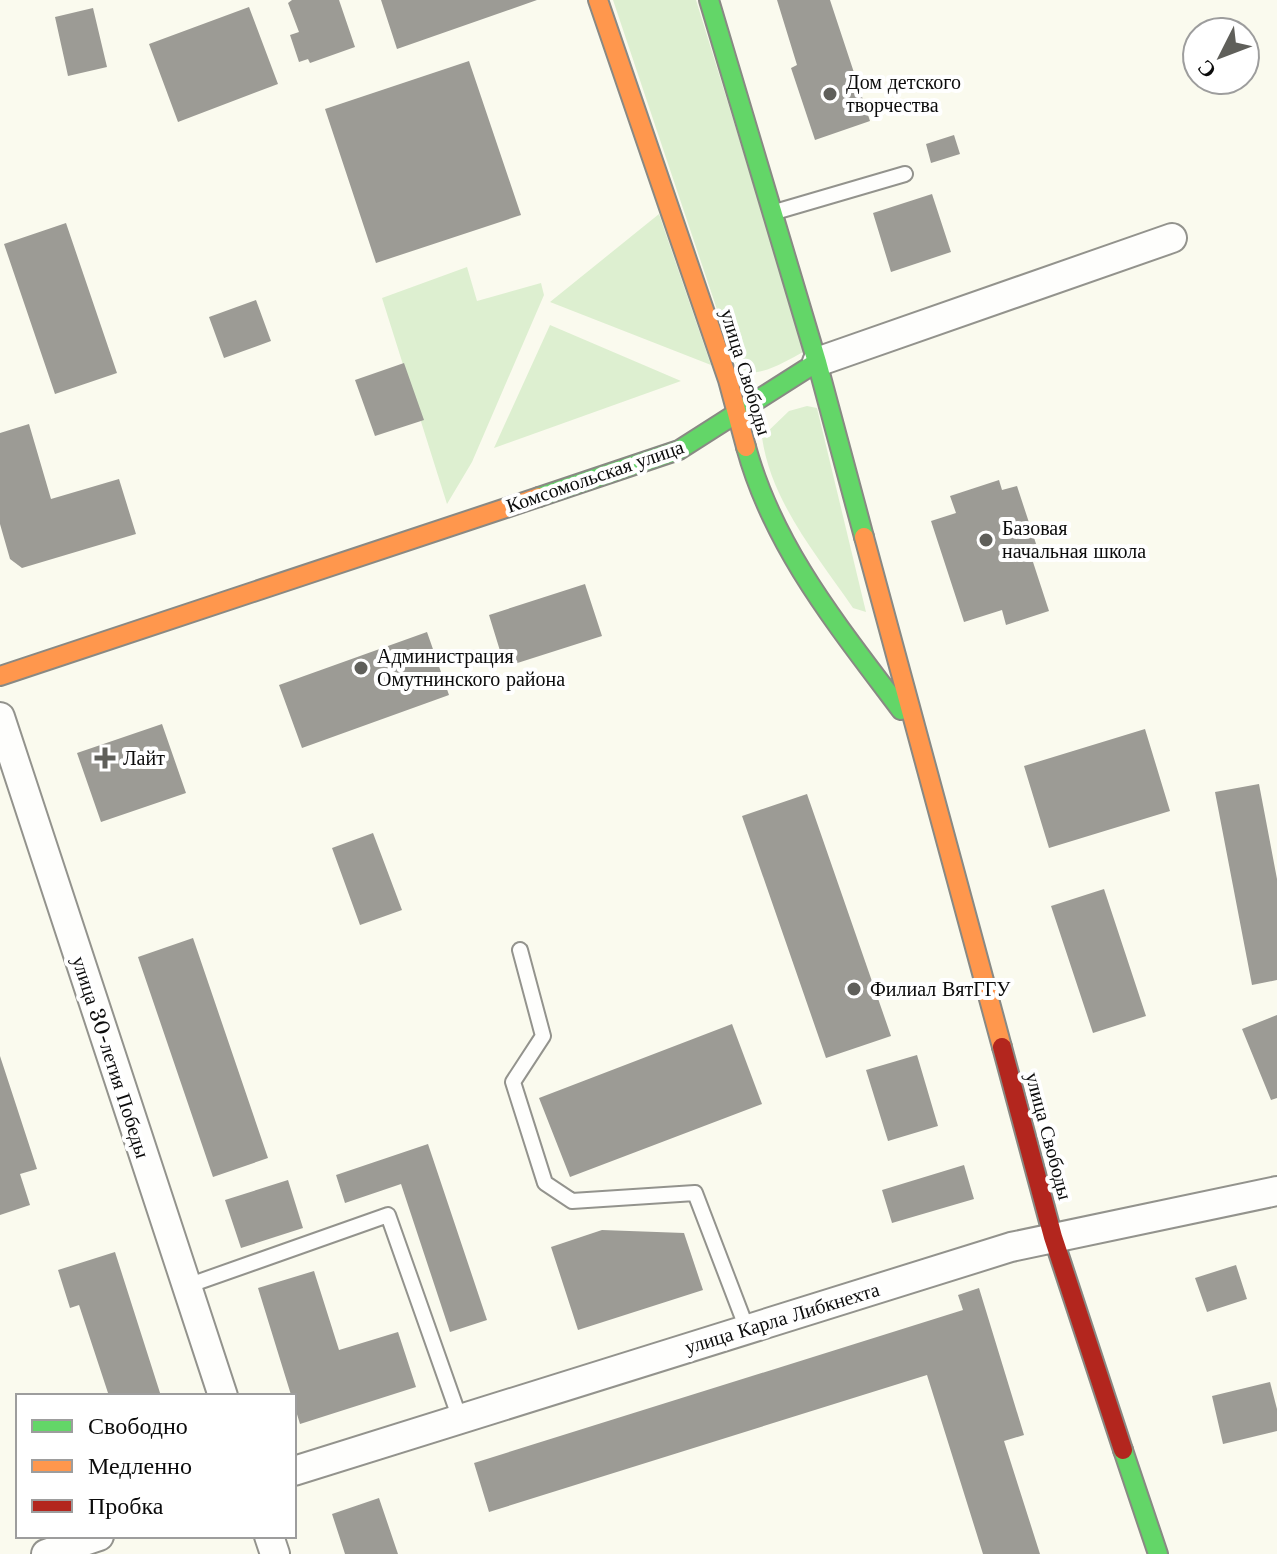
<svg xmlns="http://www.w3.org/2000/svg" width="1277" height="1554" font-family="'Libre Baskerville',serif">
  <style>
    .green { fill: #ddefd0 }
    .building { fill: #9c9b95 }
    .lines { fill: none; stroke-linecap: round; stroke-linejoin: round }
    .lane-casing { stroke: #93938d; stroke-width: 18 }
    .street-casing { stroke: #93938d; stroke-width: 32 }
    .fast-casing { stroke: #898984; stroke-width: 22 }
    .slow-casing { stroke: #898984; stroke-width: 22 }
    .jam-casing { stroke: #898984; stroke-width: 22 }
    .lane { stroke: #fefefc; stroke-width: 14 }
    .street { stroke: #fefefc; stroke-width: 28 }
    .fast { stroke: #63d668; stroke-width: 18 }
    .slow { stroke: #ff974d; stroke-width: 18 }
    .jam { stroke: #b3261e; stroke-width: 18 }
    .poi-dot { fill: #5f5f5a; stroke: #fff; stroke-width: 3 }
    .labels { text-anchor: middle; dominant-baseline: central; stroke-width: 8; stroke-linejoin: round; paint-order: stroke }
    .poi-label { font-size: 20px; fill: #0b0b0b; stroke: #fff; text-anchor: start }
    .street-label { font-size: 20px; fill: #0b0b0b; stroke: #fff }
  </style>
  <rect width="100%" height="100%" fill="#fafaee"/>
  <path class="green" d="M613 0H696L805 351C784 362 762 377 738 372Z
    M659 214 711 365 550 302Z
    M467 267 477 301 541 283 544 295 472 462 447 504 382 298Z
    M550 325 681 381 494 448Z
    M807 406 817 408 866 612 853 608C817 555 771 502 762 437L789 411Z"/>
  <path class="building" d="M292 0H339L355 47 310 63 308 59 299 62 290 35 299 32 288 3Z
    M381 0H537L397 49Z
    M777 0H830L870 121 815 140 791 68 797 65Z
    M249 7 278 84 178 122 149 44Z
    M93 8 107 67 68 76 55 17Z
    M469 61 521 215 376 263 325 109Z
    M954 135 960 154 931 163 926 144Z
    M932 194 951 252 891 272 873 213Z
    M66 223 117 373 55 394 4 244Z
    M256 300 271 341 224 358 209 317Z
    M404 363 424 420 375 436 355 380Z
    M29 424 51 499 119 479 136 534 22 568 10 559 0 524V433Z
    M999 480 1002 490 1017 486 1041 559 1033 562 1049 611 1006 625 1002 610 964 622 931 521 956 513 950 496Z
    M585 584 602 636 505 667 489 615Z
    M427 632 449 695 302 748 279 685Z
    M162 724 186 793 101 822 77 753Z
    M1145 729 1170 811 1049 848 1024 766Z
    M1259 784 1277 879V980L1252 985 1215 792Z
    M807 794 891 1036 826 1058 742 816Z
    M373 833 402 910 360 925 332 848Z
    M1104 889 1146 1016 1093 1033 1051 906Z
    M193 938 268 1158 213 1177 138 957Z
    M1277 1015V1098L1271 1100 1242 1029Z
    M732 1024 762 1104 570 1177 539 1098Z
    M917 1055 938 1126 888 1141 866 1070Z
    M0 1056 37 1169 20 1174 30 1205 0 1215Z
    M428 1144 487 1320 450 1332 401 1184 345 1203 336 1175Z
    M964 1165 974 1199 892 1223 882 1190Z
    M288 1180 303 1228 241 1248 225 1200Z
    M602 1230 684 1233 703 1290 578 1330 551 1247Z
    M115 1252 161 1396H109L79 1305 70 1308 58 1270Z
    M1236 1265 1247 1299 1207 1312 1195 1278Z
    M314 1271 339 1350 398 1332 416 1387 300 1424 258 1288Z
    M979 1288 1024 1435 1004 1441 1040 1554H983L927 1375 489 1512 474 1463 963 1310 958 1295Z
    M1270 1382 1277 1409V1431L1223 1444 1212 1396Z
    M379 1498 398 1554H345L332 1514Z"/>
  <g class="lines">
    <defs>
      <path id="lane" d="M775 212 905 174
        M520 950 543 1036 513 1082 545 1183 572 1201 695 1193 747 1329
        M187 1286 388 1215 460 1419"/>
      <path id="street" d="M817 362 1172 238
        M0 717 223 1396
        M294 1471 1011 1247 1277 1191
        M269 1536 275 1554
        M46 1554 99 1536"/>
      <path id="fast" d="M709 0 817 362 864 537
        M746 447C774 549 839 627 901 710
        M539 497 679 450 817 362
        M1123 1450 1158 1554"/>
      <path id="slow" d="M598 0 728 380 746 447
        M864 537 1002 1047
        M0 676 539 497"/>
      <path id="jam" d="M1002 1047 1053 1237 1123 1450"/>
    </defs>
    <use href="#lane" class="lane-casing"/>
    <use href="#street" class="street-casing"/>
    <use href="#fast" class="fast-casing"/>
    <use href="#slow" class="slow-casing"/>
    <use href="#jam" class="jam-casing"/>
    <use href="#lane" class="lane"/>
    <use href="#street" class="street"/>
    <use href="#fast" class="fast"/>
    <use href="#slow" class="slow"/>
    <use href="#jam" class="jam"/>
  </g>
  <g class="poi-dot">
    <circle cx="830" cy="94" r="8"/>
    <circle cx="986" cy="540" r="8"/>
    <circle cx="361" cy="668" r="8"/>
    <path d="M101 746h8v8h8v8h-8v8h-8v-8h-8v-8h8z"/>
    <circle cx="854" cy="989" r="8"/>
  </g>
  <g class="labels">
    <g class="poi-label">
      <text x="846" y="82">Дом детского<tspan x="846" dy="23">творчества</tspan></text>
      <text x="1002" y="528">Базовая<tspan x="1002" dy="23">начальная школа</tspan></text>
      <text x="377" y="656">Администрация<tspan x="377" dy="23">Омутнинского района</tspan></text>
      <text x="123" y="758">Лайт</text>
      <text x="870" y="989">Филиал ВятГГУ</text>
    </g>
    <g class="street-label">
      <text transform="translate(746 372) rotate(73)">улица Свободы</text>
      <text transform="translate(595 476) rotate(-19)">Комсомольская улица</text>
      <text transform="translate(111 1057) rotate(72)">улица 30-летия Победы</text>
      <text transform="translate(1049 1136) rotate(75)">улица Свободы</text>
      <text transform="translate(782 1318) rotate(-17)">улица Карла Либкнехта</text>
    </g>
  </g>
  <rect x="16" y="1394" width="280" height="144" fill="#ffffff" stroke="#9d9d9d" stroke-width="2"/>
  <rect x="32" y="1420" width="40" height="12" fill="#63d668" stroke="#9d9d9d" stroke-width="2"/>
  <text x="88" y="1434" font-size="24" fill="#0b0b0b">Свободно</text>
  <rect x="32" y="1460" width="40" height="12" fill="#ff974d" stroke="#9d9d9d" stroke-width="2"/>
  <text x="88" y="1474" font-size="24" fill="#0b0b0b">Медленно</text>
  <rect x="32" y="1500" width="40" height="12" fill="#b3261e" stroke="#9d9d9d" stroke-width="2"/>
  <text x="88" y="1514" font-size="24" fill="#0b0b0b">Пробка</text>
  <g transform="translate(1221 56) rotate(228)"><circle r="38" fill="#ffffff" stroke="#9d9d9d" stroke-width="2"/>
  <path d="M0-6L14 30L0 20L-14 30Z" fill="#5f5f5a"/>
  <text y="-12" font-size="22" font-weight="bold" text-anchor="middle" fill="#0b0b0b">С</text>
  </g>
</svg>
